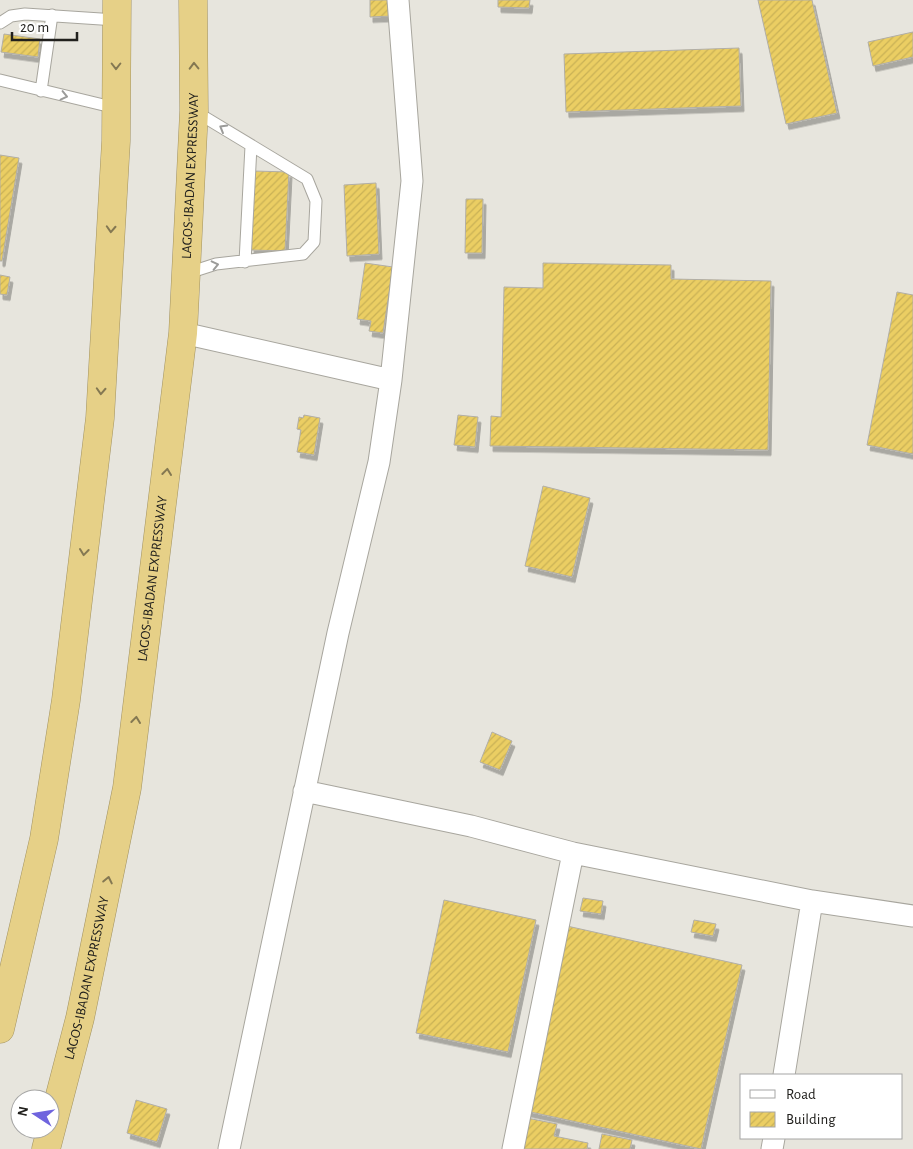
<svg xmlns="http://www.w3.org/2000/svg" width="913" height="1149" font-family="'Alegreya Sans',sans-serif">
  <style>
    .building { fill: url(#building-hatch); stroke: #b1aea7; filter: url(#shadow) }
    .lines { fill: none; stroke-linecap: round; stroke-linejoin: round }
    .service-casing { stroke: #a8a69e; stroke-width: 13 }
    .minor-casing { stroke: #a8a69e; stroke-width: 23 }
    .motorway-casing { stroke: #a19262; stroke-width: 29 }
    .service { stroke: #fff; stroke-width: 11 }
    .minor { stroke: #fff; stroke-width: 21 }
    .motorway { stroke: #e6d087; stroke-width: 28 }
    .oneway { stroke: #847852 }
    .oneway2 { stroke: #9b9b99 }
    .labels { text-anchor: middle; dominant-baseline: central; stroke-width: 4; stroke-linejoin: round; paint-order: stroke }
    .street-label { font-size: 14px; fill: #21201d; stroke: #fff }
  </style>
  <defs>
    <pattern id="building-hatch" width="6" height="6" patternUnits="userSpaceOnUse" patternTransform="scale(1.25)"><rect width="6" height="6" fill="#ebce63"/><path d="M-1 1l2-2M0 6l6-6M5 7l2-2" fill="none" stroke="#c9b156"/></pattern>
    <filter id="shadow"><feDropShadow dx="3" dy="5.5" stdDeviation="0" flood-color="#0004"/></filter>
  </defs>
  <rect width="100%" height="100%" fill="#e7e5dd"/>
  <path class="building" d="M370 0H392V16L370 17Z
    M498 0H530L529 8 498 7Z
    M758 0H812L837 113 786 124Z
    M913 32V57L873 66 868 42Z
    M4 34 40 39 38 57 1 52Z
    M739 48 741 106 566 112 564 54Z
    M0 155 19 158 2 261H0Z
    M254 171 289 172 285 251 251 250Z
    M376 183 379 254 347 256 344 185Z
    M466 199H483L482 253H465Z
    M365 263 393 267 383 333 369 331 371 321 357 319Z
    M543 263 671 265V279L771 281 768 450 490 446 491 416 501 417 504 287 543 288Z
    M0 275 10 277 7 295 0 294Z
    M897 292 913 295V454L867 445Z
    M304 415 320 418 314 455 297 452 301 430 297 429 299 417 303 418Z
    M458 415 478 417 475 447 454 445Z
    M543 486 590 498 572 577 525 566Z
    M492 732 512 741 500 770 480 762Z
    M583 898 603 901 601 914 580 911Z
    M444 900 536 920 508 1052 416 1033Z
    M694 920 716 924 713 936 691 932Z
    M567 926 742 965 701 1149 526 1111Z
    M136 1100 167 1109 157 1142 127 1133Z
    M527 1118 557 1124 554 1136 588 1143 587 1149H521Z
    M602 1134 632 1140 630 1149H599Z"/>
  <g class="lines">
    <defs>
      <path id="service" d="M0 23 11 16 25 14 116 20
        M0 80 116 108
        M41 91 52 15
        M245 262 251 146
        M185 274 216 264 303 254 314 242 316 201 307 179 196 112"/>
      <path id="minor" d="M183 333 391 380
        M304 791 471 826 573 853 812 901 913 916
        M784 1075 812 901
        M229 1149 338 633 379 462 391 380 412 181 398 0
        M513 1149 573 853
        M772 1149 774 1138"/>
      <g id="motorway">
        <path d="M0 1029 44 839 66 700 100 418 116 141 117 0"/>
        <path id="s1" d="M46 1149 80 1018 127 788 183 333 194 111 193 0"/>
      </g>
    </defs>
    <use href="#service" class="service-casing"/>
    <use href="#minor" class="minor-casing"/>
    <use href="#motorway" class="motorway-casing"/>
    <use href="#service" class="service"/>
    <use href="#minor" class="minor"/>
    <use href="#motorway" class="motorway"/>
  </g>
  <defs><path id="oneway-chevron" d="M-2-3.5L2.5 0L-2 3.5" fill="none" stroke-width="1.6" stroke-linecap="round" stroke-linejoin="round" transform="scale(1.25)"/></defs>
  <g class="oneway">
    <use href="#oneway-chevron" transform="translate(116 66) rotate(90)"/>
    <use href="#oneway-chevron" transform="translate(194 66) rotate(-91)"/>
    <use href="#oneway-chevron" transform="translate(111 229) rotate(93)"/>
    <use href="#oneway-chevron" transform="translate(101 391) rotate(93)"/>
    <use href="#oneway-chevron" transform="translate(167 472) rotate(-83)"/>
    <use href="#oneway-chevron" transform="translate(84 552) rotate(97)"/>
    <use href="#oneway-chevron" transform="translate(136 720) rotate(-83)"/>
    <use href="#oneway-chevron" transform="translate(108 880) rotate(-78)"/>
  </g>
  <g class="oneway2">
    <use href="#oneway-chevron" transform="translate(64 96) rotate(13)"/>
    <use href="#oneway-chevron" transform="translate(223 128) rotate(-150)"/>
    <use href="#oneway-chevron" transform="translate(215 265) rotate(-13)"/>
  </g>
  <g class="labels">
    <g class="street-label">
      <text stroke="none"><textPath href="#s1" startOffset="986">LAGOS-IBADAN EXPRESSWAY</textPath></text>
      <text stroke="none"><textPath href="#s1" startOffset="581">LAGOS-IBADAN EXPRESSWAY</textPath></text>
      <text stroke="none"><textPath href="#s1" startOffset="176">LAGOS-IBADAN EXPRESSWAY</textPath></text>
    </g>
  </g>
  <rect x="740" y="1074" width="162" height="65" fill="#ffffff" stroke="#a6a6a5"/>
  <rect x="750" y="1090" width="25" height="8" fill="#ffffff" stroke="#a6a6a5"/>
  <text x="786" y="1099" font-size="15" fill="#21201d">Road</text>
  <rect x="750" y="1112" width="25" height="15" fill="url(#building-hatch)" stroke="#a6a6a5"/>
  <text x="786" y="1124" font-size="15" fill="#21201d">Building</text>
  <g transform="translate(35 1114) rotate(282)"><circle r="24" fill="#ffffff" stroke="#a6a6a5"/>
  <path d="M0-4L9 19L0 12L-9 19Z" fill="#6f64de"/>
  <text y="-8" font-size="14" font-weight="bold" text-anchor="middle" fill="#21201d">N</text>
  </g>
  <path d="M12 32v8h65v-8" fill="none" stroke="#21201d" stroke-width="2.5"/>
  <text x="20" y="32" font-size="15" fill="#21201d" stroke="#ffffff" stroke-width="4" paint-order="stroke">20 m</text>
</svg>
